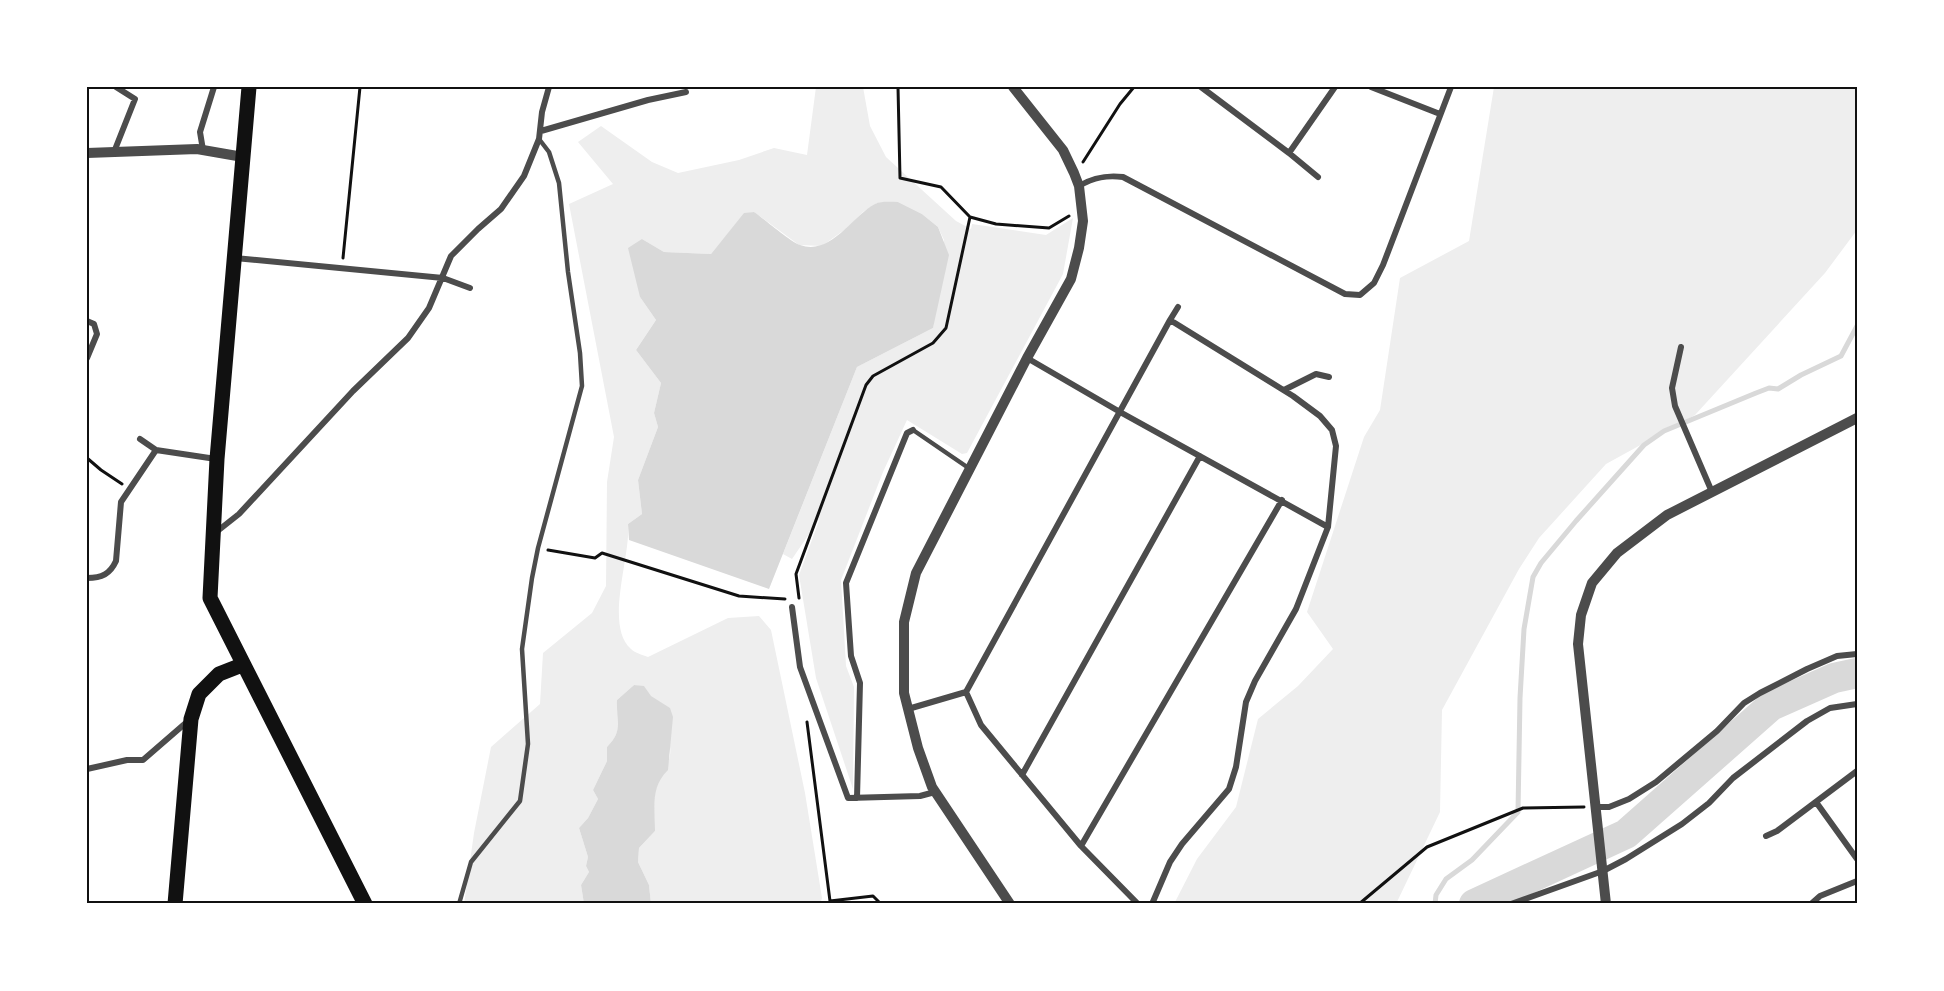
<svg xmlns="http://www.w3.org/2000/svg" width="1944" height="991" font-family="Raleway,sans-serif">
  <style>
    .green { fill: #eee }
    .water { fill: #d9d9d9 }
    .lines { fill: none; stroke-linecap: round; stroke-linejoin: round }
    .stream { stroke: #d9d9d9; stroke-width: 5 }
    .river { stroke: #d9d9d9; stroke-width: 30 }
    .path { stroke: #111; stroke-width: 3 }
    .service { stroke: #4c4c4c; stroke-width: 4.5 }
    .minor { stroke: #4c4c4c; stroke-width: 6 }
    .tertiary { stroke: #4c4c4c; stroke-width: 10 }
    .primary { stroke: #111; stroke-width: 15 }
    .neatline { fill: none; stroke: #111; stroke-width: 2 }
  </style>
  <rect width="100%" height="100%" fill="#fff"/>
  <path class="green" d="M816 87H863L870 126 886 157 956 221 971 229 972 224 1046 235 1073 218 1063 274 967 453 962 454 907 420 883 472 841 580 846 666 854 687 853 789 816 678 799 575 820 518 792 559 783 554 857 367 933 328 944 240 938 227 922 214 898 202 877 203 863 212 847 228 822 246 799 245 754 212 744 214 711 254 664 252 642 239 640 297 656 320 636 350 661 383 654 413 658 427 638 480 642 514 628 524C631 557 604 625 631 649 635 653 643 655 648 657L728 618 759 616 771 630 805 793 822 898 820 904H651L649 885 638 862 639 848 655 831C655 821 653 809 654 799 655 782 668 770 670 755 673 737 655 701 644 687L634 685 617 700C618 721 623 731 607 747V761L593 790 598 799 588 818 579 828 588 857 586 866 589 872 581 885 584 904H464L474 833 491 747 540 704 543 653 592 613 606 586 607 482 614 437 569 204 613 184 578 142 601 126 652 162 678 173 739 160 774 148 807 155Z
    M1494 87H1857V230L1825 273 1695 415 1606 464 1539 538 1519 569 1442 710 1440 812 1396 904H1174L1197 859 1236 807 1258 719 1298 686 1333 649 1307 612 1364 437 1380 410 1400 278 1469 241Z"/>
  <path class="water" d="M898 202 922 214 938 227 949 255 933 328 857 367 769 589 629 540 628 524 642 514 638 480 658 427 654 413 661 383 636 350 656 320 640 297 628 248 642 239 664 252 711 254 744 213 754 212C763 218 792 243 800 245 831 256 851 217 875 204 881 201 890 202 898 202Z
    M634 685 644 686 651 696 670 708 673 717 668 770C650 788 655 807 655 831L639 848 638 862 649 885 651 904H584L581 885 589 872 586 866 588 857 579 828 588 818 598 799 593 790 607 761V747C624 730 616 721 617 700Z"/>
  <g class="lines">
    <path class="stream" d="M1435 904 1436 895 1446 879 1472 860 1518 812 1520 698 1524 629 1533 577 1541 563 1576 521 1644 445 1664 431 1756 393 1769 388 1778 389 1801 375 1841 356 1857 326"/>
    <path class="river" d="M1474 904 1626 834 1771 706 1834 678 1857 673"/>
    <path class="path" d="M1083 162 1120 104 1134 87
      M970 217 996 224 1049 228 1069 216
      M343 258 360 87
      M87 458 101 470 122 484
      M548 550 595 558 602 553 739 596 785 599
      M799 598 796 574 866 385 873 376 933 343 946 328 970 217 941 187 900 178 898 87
      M807 722 830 901 873 896 881 904
      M1359 904 1427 847 1523 808 1584 807"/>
    <path class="service" d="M913 430 970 469
      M459 904 471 862 520 801 528 744 522 649 532 578 538 548 582 386 580 353 568 272 559 183 549 152 539 139"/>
    <path class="minor" d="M1201 87 1289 153 1335 87
      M1371 87 1440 114
      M541 131 648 100 686 92
      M203 150 200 132 214 87
      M114 152 135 99 116 87
      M1289 153 1318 177
      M1079 186C1094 177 1107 175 1123 177L1345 294 1360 295 1374 283 1383 265 1451 87
      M235 258 443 278 470 288
      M1170 320 1178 307
      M87 321 94 324 97 334 87 358
      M1681 347 1672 388 1675 406 1712 492
      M1027 358 1120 412 1328 527
      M1284 390 1316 374 1329 377
      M140 439 156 450 216 459
      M215 533 239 514 353 391 408 338 429 308 451 256 478 229 501 209 524 176 539 139 542 112 549 87
      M87 578C102 578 110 574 116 561L121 502 156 450
      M792 607 800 667 848 798 920 796 935 792
      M966 692 981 725 1081 846 1138 904
      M908 709 966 692 1170 320 1293 396 1320 416 1332 430 1336 446 1328 527 1296 609 1255 681 1246 702 1236 767 1229 789 1182 844 1170 862 1152 904
      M87 769 127 760H143L188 721
      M1022 775 1200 456
      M857 798 860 683 851 656 846 583 907 433 913 430
      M1816 802 1857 859
      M1595 807H1609L1629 799 1656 782 1717 731 1744 703 1760 693 1807 669 1837 656 1857 654
      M1766 836 1777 831 1857 771
      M1081 846 1282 500
      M1511 904 1603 871 1626 859 1682 824 1709 803 1733 778 1807 721 1830 708 1857 704
      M1811 904 1820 896 1857 881"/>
    <path class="tertiary" d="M87 153 197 149 243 157
      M1010 904 932 787 918 748 904 693V622L916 573 1027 358 1071 279 1079 248 1083 221 1079 186 1074 173 1063 150 1013 87
      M1606 904 1578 644 1581 615 1592 583 1617 553 1667 515 1857 418"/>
    <path class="primary" d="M249 87 217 459 210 598 365 904
      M175 904 191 719 199 694 219 674 242 665"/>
  </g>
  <rect width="1944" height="991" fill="none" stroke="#ffffff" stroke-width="177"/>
  <rect x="88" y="88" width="1768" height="814" class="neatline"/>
</svg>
